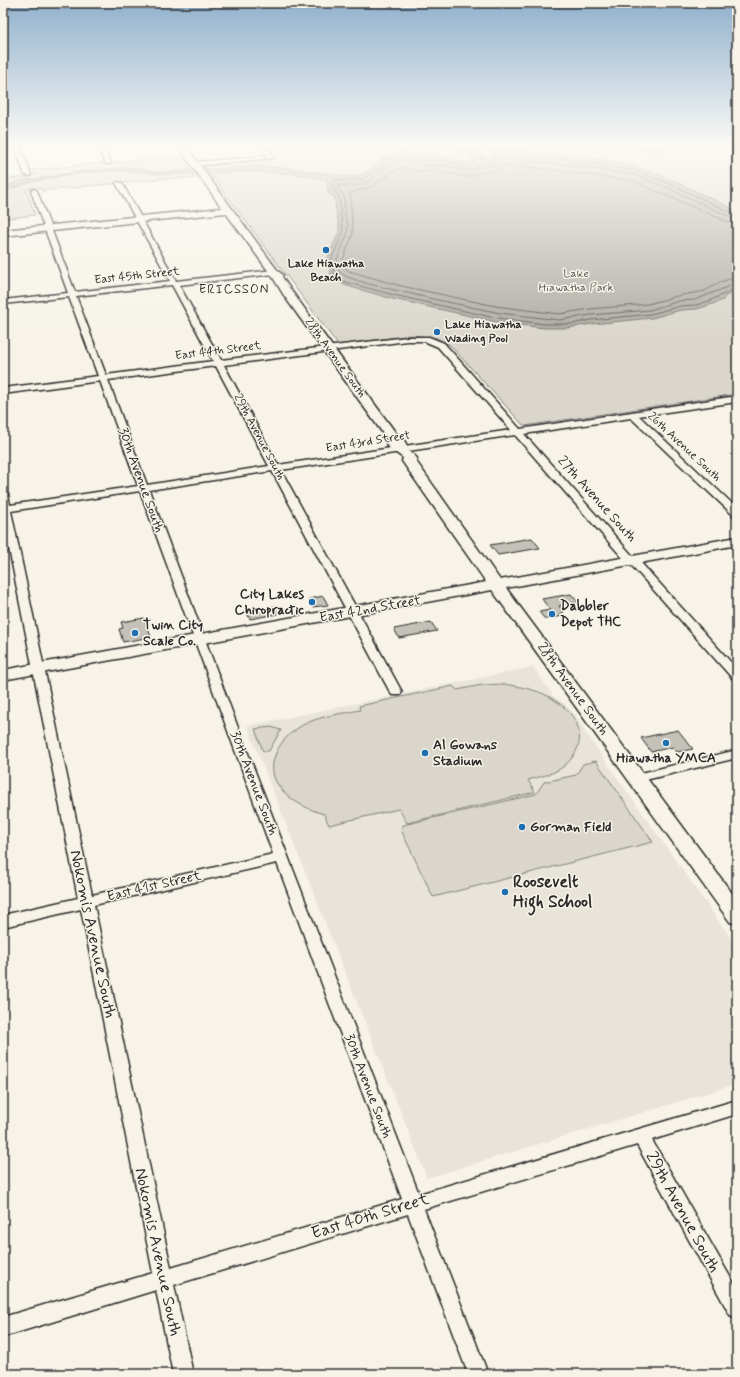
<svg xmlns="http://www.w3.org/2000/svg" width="740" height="1377" font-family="Mynerve,sans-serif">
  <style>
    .built { fill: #e8e4da }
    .green { fill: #dad6cc; stroke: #82807c }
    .water { fill: #afaca4; stroke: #7a7874 }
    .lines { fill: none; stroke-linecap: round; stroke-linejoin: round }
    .shore { stroke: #605f5b; stroke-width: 1 }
    .building { fill: #c4c1b9; stroke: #2b2b2b }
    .street-casing { stroke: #2b2b2b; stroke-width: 3 }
    .secondary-casing { stroke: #2b2b2b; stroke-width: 3 }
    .street { fill: #f7f3e8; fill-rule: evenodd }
    .secondary { fill: #f7f3e8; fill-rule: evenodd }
    .poi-dot { fill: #1f6fb2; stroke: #f7f3e8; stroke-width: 1.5 }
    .labels { text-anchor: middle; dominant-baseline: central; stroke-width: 3; stroke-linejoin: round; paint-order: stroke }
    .far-poi-label { font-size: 12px; font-weight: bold; fill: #2b2b2b; stroke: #f7f3e8 }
    .far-park-label { font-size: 12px; fill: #575653; stroke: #f7f3e8 }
    .far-street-label { font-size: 12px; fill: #2b2b2b; stroke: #f7f3e8 }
    .far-neighbourhood-label { font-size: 13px; letter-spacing: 1px; fill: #2b2b2b; stroke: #f7f3e8 }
    .street-label { font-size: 14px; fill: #2b2b2b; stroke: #f7f3e8 }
    .poi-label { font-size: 14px; font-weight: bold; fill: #2b2b2b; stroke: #f7f3e8; text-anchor: start }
    .near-poi-label { font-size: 17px; font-weight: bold; fill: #2b2b2b; stroke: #f7f3e8; text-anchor: start }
    .near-street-label { font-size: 17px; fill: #2b2b2b; stroke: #f7f3e8 }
  </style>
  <rect width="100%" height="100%" fill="#f7f3e8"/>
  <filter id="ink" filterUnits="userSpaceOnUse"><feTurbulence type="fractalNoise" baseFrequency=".025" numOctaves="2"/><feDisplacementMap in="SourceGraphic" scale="8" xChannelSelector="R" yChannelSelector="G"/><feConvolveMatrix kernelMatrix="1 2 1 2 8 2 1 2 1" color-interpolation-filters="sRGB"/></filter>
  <g filter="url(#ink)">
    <path class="built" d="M533 667 554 697 565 704 576 716 585 732 737 947V1084L427 1178 247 726Z"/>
    <path class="green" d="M266 145H737V394L524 426 450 345 436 338 413 335 338 345 204 165 273 158 275 156Z
      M181 156 196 178 160 179 41 191 42 189C36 187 30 187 25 191L27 192 35 215 3 219V179L29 177 37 174 32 170 102 163 110 165 116 162Z
      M504 684C522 687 541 690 556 701 584 719 589 749 560 769 550 775 539 777 528 780L535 792 407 823 399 809 329 825 324 814C298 807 261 785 276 753 281 741 290 733 301 726 318 716 340 714 360 710L359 706 453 686 457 690 482 685Z
      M271 727 281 730 269 751H263L255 729Z
      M596 761 653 842 433 897 401 830 403 825 536 794 544 782 576 775 583 764Z"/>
    <path class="water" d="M450 145H462L463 148 478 152 485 158 494 155 491 151C509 148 527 151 546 154 576 157 607 158 636 167 668 176 699 193 729 207L737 211V292L725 296 723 300 710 305 697 309 681 310 652 318 592 324 567 328H544L497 322 393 299 344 285 331 275 328 257 339 232V226L335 204V198L328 193 327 186 328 184 327 180 324 179C269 167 224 174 170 174 152 175 134 170 115 171 83 171 32 178 3 193V188L20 181 86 171 130 167 153 172H172L258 166 284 168 353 177 368 172 382 161 381 158 402 152 422 156H438L464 162 470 161 473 156C466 151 455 153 450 145Z
      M622 145H648L669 148C658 155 634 148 622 145Z"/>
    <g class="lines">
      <path class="shore" d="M737 215 670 184 636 171 571 160 506 154H499L494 160 489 162 478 157 473 164 464 166 448 161 417 160 401 156 387 160 381 167 361 180H333L332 186 339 197 343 232 332 258 334 274 345 282 394 295 491 317 544 324H572L591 320 651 314 680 306 696 305 709 301 737 288
        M737 220 668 188 635 175 570 165 502 159C495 166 489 166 479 165 468 174 460 169 448 166 439 165 429 166 420 165 414 164 406 160 399 161 388 162 375 180 363 184 356 187 347 186 339 185L337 187 344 196 345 216 348 225 347 235 337 259 339 272 347 277 369 284 433 299 500 313 559 320 591 315 650 310 679 301 695 300 737 283
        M737 226 633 181 523 166 505 165 493 172H481L473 176 464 177 446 172 416 171 400 167 371 187 350 193 353 234 343 259 345 268 349 271 397 285 495 306 559 314 590 309 648 304 677 296 705 291 720 282 737 277"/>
    </g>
    <path class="building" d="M532 538 540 548 498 555 490 545Z
      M571 594 578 602 559 606 564 612 561 613 563 616 545 619 539 612 550 610 542 599Z
      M323 596 328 605 313 607 309 599Z
      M276 606 277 614 250 619 246 612Z
      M144 618 151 637 123 642 119 629 123 628 121 622Z
      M431 622 437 631 399 638 394 629Z
      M678 730 693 749 677 752 673 747 651 752 641 738Z"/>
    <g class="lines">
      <defs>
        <path id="street" d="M14 145H20L31 175 30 176 25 175Z
          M96 145H102L111 163 110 164H106Z
          M258 145H264L274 157 273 158 195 166 192 164 195 162 267 156Z
          M117 182 122 183 176 281 274 270 278 272 274 274 179 285 221 360 407 337H429L444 343 520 429 737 396V402L639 416 737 508V516L733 515 631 418 524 434 630 553 642 564 737 669V680L733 679 634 568 622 557 515 435 281 470 402 692 400 695H392L390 692 272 471 149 490 237 725 419 1194 737 1100V1114L652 1140 737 1289V1318L730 1315 637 1145 424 1209 488 1374H468L408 1214 174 1285 193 1374H173L156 1290 3 1337V1317L153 1273 81 909 3 927V915L78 898 3 518V491L8 494 10 505 138 486 100 381 3 394V388L98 376 69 297 3 304V300L68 293 31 191 34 189 37 191 75 292 170 281 116 183ZM172 285 213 361 106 375 76 296ZM407 341H424L438 347 511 430 278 465 224 365ZM216 366 269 466 147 485 108 380ZM140 491 273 854 92 895 11 511ZM277 863 402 1199 171 1268 94 905Z
          M737 750V758L637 782 632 781 630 778 632 775 637 774Z"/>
        <path id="secondary" d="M177 145H185L278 271 283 275 282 277 293 293 398 436 403 438 407 446 406 448 417 458 416 461 500 580 737 537V545L506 588 737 900V924L730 922 492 590 3 680V670L486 582 402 461 403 458 387 446 386 443 387 439 285 297 272 276 226 213 3 236V230L222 208Z"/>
      </defs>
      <use href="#street" class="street-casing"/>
      <use href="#secondary" class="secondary-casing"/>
      <use href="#street" class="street"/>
      <use href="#secondary" class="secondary"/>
    </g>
  </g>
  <linearGradient id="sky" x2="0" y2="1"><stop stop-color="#91b1cd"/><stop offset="0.43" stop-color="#fbfaf5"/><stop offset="1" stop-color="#fbfaf5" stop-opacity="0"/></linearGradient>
  <rect width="740" height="337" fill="url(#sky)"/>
  <g class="poi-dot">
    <circle cx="326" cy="250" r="4"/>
    <circle cx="437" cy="332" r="4"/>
    <circle cx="312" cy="602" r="4"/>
    <circle cx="552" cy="614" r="4"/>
    <circle cx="135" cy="633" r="4"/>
    <circle cx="666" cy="743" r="4"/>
    <circle cx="425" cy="753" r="4"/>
    <circle cx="522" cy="827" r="4"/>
    <circle cx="505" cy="892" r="4"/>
  </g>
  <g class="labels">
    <g class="far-poi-label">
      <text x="326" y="264">Lake Hiawatha<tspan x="326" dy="14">Beach</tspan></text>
      <text x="445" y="325" text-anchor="start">Lake Hiawatha<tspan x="445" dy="14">Wading Pool</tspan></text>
    </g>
    <g class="far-park-label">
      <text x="576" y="274">Lake<tspan x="576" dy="14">Hiawatha Park</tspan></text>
    </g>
    <g class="far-street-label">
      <text transform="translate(137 276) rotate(-6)">East 45th Street</text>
      <text transform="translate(218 351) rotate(-7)">East 44th Street</text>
      <text transform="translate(335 358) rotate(54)">28th Avenue South</text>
      <text transform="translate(259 437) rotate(62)">29th Avenue South</text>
      <text transform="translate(368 442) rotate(-9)">East 43rd Street</text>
      <text transform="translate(684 447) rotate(43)">26th Avenue South</text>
    </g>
    <g class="far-neighbourhood-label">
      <text x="234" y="289">ERICSSON</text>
    </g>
    <g class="street-label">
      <text transform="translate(141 480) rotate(70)">30th Avenue South</text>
      <text transform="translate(597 499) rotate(48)">27th Avenue South</text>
      <text transform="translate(370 609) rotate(-10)">East 42nd Street</text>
      <text transform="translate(573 689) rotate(54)">28th Avenue South</text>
      <text transform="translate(254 783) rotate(69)">30th Avenue South</text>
      <text transform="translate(154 886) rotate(-13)">East 41st Street</text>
      <text transform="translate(368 1086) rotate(69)">30th Avenue South</text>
    </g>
    <g class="poi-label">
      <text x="304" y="594" text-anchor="end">City Lakes<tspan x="304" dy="16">Chiropractic</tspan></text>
      <text x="560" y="606">Dabbler<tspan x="560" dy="16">Depot THC</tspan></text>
      <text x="143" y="625">Twin City<tspan x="143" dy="16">Scale Co.</tspan></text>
      <text x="433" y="745">Al Gowans<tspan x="433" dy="16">Stadium</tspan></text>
      <text x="666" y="758" text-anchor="middle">Hiawatha YMCA</text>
      <text x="530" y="827">Gorman Field</text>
    </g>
    <g class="near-poi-label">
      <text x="513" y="882">Roosevelt<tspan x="513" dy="20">High School</tspan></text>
    </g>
    <g class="near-street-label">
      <text transform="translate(93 934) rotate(78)">Nokomis Avenue South</text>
      <text transform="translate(683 1212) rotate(61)">29th Avenue South</text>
      <text transform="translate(370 1216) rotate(-17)">East 40th Street</text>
      <text transform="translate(158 1252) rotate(78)">Nokomis Avenue South</text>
    </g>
  </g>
  <rect width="740" height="1377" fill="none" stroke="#f7f3e8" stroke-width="16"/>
  <rect x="8" y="8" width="724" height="1361" fill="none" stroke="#2b2b2b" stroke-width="1.5" filter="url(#ink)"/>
</svg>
